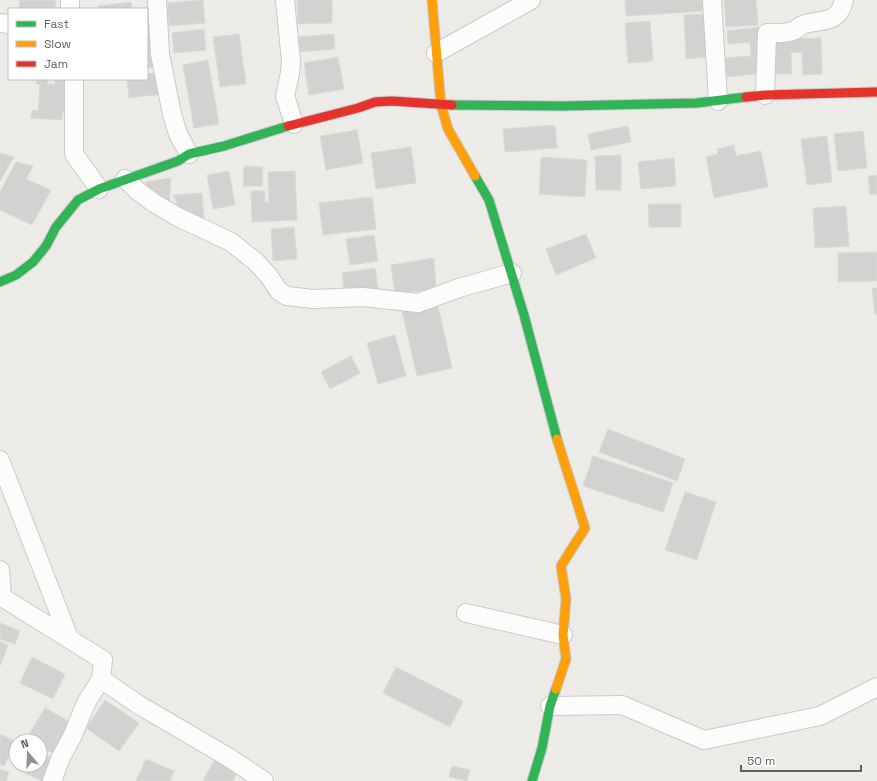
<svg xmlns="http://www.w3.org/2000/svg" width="877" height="781" font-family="'Space Grotesk',sans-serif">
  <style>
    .building { fill: #d3d2d0; stroke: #dcdad6 }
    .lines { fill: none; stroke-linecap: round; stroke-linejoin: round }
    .street-casing { stroke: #c9cac9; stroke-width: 20 }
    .fast-casing { stroke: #c9c9c9; stroke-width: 11 }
    .slow-casing { stroke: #c9c9c9; stroke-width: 11 }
    .jam-casing { stroke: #c9c9c9; stroke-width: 11 }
    .street { stroke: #fcfcfb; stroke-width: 18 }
    .fast { stroke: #30b455; stroke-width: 9 }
    .slow { stroke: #ff9f0a; stroke-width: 9 }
    .jam { stroke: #e5322d; stroke-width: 9 }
  </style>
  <rect width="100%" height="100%" fill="#edebe7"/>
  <path class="building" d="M20 0H56L55 9H19Z
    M203 0 205 23 169 26 167 3Z
    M297 0H332V23L298 24Z
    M625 0H704V11L626 16Z
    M724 0H756L758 25 726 27Z
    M131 2 132 9H98V6Z
    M705 14 707 57 686 59 684 15Z
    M650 21 653 61 628 63 625 23Z
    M759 27 764 73 727 77 725 58 751 56 750 42 728 44 727 31Z
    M204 29 206 50 174 53 172 33Z
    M152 34 155 67 147 68V35Z
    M239 34 246 84 220 87 213 37Z
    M334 34 335 49 300 52 298 37Z
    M821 38 822 74 803 75 802 52 791 53 792 74H776L775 39Z
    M338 57 344 89 309 95 304 63Z
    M208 60 219 124 194 128 183 65Z
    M160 72 162 94 129 98 127 79H147V74Z
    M37 79H48L47 84 55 85V79H67L69 113 63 112 62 120 31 118 32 110 38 111 40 84H36Z
    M555 125 557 148 505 152 503 129Z
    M628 126 631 142 591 150 588 134Z
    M357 130 363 163 326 170 320 136Z
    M863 131 867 168 838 171 834 134Z
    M827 136 832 182 807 185 801 139Z
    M734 145 736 156 761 151 768 187 714 198 706 157 718 154 717 149Z
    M411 147 416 183 376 189 371 153Z
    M0 153 14 157 0 181Z
    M621 155V190H596L595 156Z
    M541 157 587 160 585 197 539 194Z
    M674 158 676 186 641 189 638 162Z
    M16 162 33 166 26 179 51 190 32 225 0 210V192Z
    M244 166 263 167 262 186H243Z
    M229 171 235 205 213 209 207 175Z
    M295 171 297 220 252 222 251 191H265V202H269L268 172Z
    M877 175V194L870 195 868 176Z
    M171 178 169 207 149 194 145 182Z
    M202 193 204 221 181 212 173 195Z
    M372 197 376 229 323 235 319 203Z
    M648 204H681V227H649Z
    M846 206 849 246 815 248 813 208Z
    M294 227 297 259 273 261 271 229Z
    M586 234 596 258 556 275 546 249Z
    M374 235 378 261 350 265 346 239Z
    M877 252V281L838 282V253Z
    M434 258 436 289 395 294 391 265Z
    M375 268 379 293 345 298 342 273Z
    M872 288H877V314H875Z
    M437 302 452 368 417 376 402 311Z
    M395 335 406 376 378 384 367 343Z
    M351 356 360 373 330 389 321 372Z
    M608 429 685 459 677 481 599 452Z
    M593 456 673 483 663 512 583 486Z
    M685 492 716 502 697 560 665 550Z
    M0 623 20 631 15 644 0 639Z
    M0 642 8 645 0 666Z
    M32 657 65 674 53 699 20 683Z
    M396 667 463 701 450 727 383 693Z
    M105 700 139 723 119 751 86 728Z
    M45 708 72 723 54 754 40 746V741H32L27 738Z
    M0 734 16 742 4 766 0 764Z
    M40 752 53 758 42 781 16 769 17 765H40Z
    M146 759 174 771 170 781H136Z
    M214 760 237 772 233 781H203Z
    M452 766 470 770 467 781 449 777Z
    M0 769 9 772 6 781H0Z"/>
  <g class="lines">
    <defs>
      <path id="street" d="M70 0V9
        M157 0 160 54 172 114 178 134 189 154
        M285 0 291 62 290 73 285 96 294 124
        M712 0 718 101
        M0 23 9 24
        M436 53 531 0
        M74 79V154L99 189
        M765 95 767 33C775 33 785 34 792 31 797 30 800 25 805 24 825 19 838 24 844 0
        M125 179 139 192 154 203 178 217 231 242 256 262 268 275 279 291 287 296 313 299 363 297 418 303 459 288 512 273
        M0 460 69 638
        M0 570 2 597
        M0 596 103 660 101 679 139 705 228 757 264 781
        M466 613 563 635
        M550 706 622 705 704 740 820 716 877 687
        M52 781 61 757 72 737 86 703 101 679"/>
      <path id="fast" d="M452 105 563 106 697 103 746 97
        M475 176 489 200 524 315 557 439
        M0 282 16 275 33 262 46 246 56 227 78 200 99 189 178 161 189 154 224 146 288 126
        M532 781 542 748 550 706 556 689"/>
      <path id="slow" d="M432 0 441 105 448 129 475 176
        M556 689 566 659 563 635 566 599 561 566 585 528 557 439"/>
      <path id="jam" d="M746 97 765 95 877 92
        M288 126 358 108 375 102 392 101 452 105"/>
    </defs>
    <use href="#street" class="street-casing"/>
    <use href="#fast" class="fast-casing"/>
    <use href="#slow" class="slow-casing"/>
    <use href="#jam" class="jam-casing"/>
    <use href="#street" class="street"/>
    <use href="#fast" class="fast"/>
    <use href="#slow" class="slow"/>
    <use href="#jam" class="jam"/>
  </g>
  <rect x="8" y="8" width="140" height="72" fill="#ffffff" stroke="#bec0c1"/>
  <rect x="16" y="21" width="20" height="6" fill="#30b455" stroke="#bec0c1"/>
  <text x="44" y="28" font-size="12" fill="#5d6165">Fast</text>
  <rect x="16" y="41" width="20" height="6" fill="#ff9f0a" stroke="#bec0c1"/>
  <text x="44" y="48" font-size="12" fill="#5d6165">Slow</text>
  <rect x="16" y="61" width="20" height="6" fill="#e5322d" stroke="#bec0c1"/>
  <text x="44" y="68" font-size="12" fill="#5d6165">Jam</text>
  <g transform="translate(28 753) rotate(341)"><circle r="19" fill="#ffffff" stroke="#bec0c1"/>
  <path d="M0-3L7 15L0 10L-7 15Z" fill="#8f9192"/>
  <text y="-6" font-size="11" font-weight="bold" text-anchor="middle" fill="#5d6165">N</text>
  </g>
  <path d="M741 765v6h120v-6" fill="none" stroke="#5d6165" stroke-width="2"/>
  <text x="747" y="765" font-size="12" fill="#5d6165" stroke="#ffffff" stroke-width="3" paint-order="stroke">50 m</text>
</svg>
